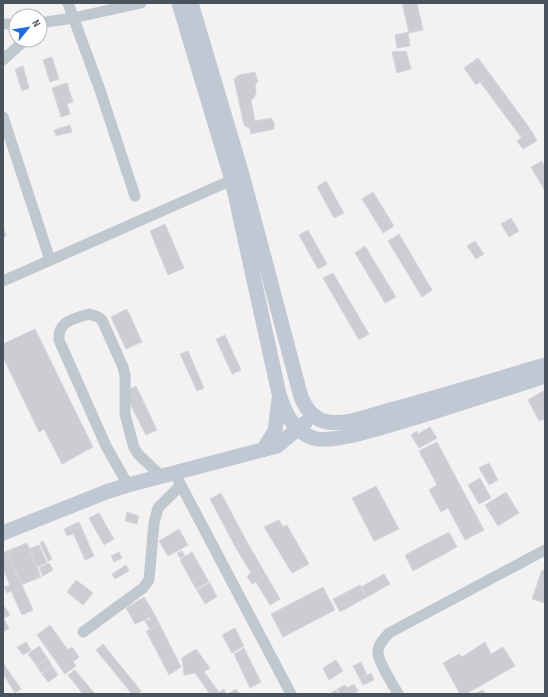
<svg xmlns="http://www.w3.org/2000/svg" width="548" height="697" font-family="'Sofia Sans Condensed',sans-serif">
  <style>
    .building { fill: #cbcdd3; stroke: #d5d7dc }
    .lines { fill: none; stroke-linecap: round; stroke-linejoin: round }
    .street { stroke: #bfc8cf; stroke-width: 11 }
    .secondary { stroke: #c0c8d4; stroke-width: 15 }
  </style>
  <rect width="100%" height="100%" fill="#f3f1f1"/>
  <path class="building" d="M402 3H417L423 30 409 33Z
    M408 32 410 46 397 48 395 35Z
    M406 51 411 69 397 73 392 52Z
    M52 57 59 79 50 82 43 60Z
    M478 58 490 74 476 85 464 68Z
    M23 66 29 88 22 91 15 69Z
    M255 72 258 82 255 84 256 92 254 98 251 100 255 121 271 118 274 123V129L251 134 250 129 244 125 234 79 239 75Z
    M490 74 531 130 521 137 480 82Z
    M67 83 73 102 67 104 70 114 61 117 52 88Z
    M70 125 72 132 56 136 54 130Z
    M531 130 537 141 523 149 517 141Z
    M542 161 545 167V191L531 167Z
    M326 181 344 213 334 218 317 187Z
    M373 192 394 226 383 233 362 199Z
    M511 218 519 231 509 237 501 224Z
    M165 224 184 268 168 275 150 231Z
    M3 226 6 236 3 237Z
    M308 230 327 264 318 269 299 235Z
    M399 234 432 290 422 297 388 241Z
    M475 241 484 254 476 259 467 246Z
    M365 246 396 297 385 303 355 253Z
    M333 273 369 334 359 340 323 278Z
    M127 309 142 342 126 349 111 317Z
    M35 329 93 447 62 464 44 429 39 432 3 357V344Z
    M225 335 241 370 232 374 216 339Z
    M188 351 204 388 197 391 180 354Z
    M136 386 157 430 146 435 124 392Z
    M545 390V422L543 419 539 421 528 400Z
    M430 427 437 438 419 448 411 435 417 431 418 434Z
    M437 442 484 530 465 540 448 508 441 512 429 490 437 485 419 451Z
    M489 463 498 480 489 485 479 468Z
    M480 478 491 498 479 504 468 485Z
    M376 486 399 529 374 541 352 498Z
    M506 492 519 513 498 526 485 505Z
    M221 493 247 542 236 548 210 499Z
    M127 512 139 516 137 524 125 521Z
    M99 513 114 539 104 545 89 518Z
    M279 520 283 527 287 525 309 564 292 573 264 527Z
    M79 522 94 556 85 560 70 526Z
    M70 526 73 534 67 536 64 529Z
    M179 529 188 545 168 556 159 541Z
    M449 532 457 547 413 571 405 555Z
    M43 541 52 559 48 561 40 543Z
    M247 542 280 599 270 605 256 582 252 584 247 576 251 573 236 548Z
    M27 543 41 577 21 585 7 551Z
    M39 545 47 563 37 567 29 549Z
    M7 551 33 610 22 615 11 591 7 593 4 587 10 585 3 569V553Z
    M182 551 185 556 180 558 177 553Z
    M119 552 122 558 114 562 111 556Z
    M192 552 209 582 196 589 180 560Z
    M49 563 53 570 43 576 39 568Z
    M126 565 129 571 115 579 112 574Z
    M542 570 545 571V603L532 599Z
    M384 574 390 584 367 597 361 587Z
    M76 580 93 593 83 605 67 592Z
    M210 583 217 597 205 604 197 590Z
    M360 585 367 597 340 612 333 599Z
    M323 587 335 610 283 637 271 614Z
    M144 597 155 615 135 624 126 608Z
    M5 607 10 615 4 618 9 629 3 632V608Z
    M155 615 160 625 150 629 144 620H150V617Z
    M50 625 68 650 72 647 79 657 73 662 76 666 65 674 37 635Z
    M160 625 181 667 169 675 146 631Z
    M235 628 244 646 232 653 222 635Z
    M26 642 31 650 23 655 17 647Z
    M485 642 491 654 503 647 515 666 466 694H460L443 663 459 654 462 657Z
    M103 644 141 691 138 694H132L96 650Z
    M39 646 48 659 37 666 28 654Z
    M244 648 261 682 250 688 234 654Z
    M196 649 210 668 204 672 219 692 224 689 226 694H210L195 673 184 675 182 658Z
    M48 659 52 666 41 673 37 666Z
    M336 660 343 671 329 680 323 668Z
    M361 662 367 675 360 679 353 666Z
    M3 663 21 689 15 693 3 674Z
    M52 666 58 675 48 682 42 674Z
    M75 670 95 694H83L68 675Z
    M371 673 374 680 363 685 360 679Z
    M354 684 358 691 353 694H340L337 689 345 685 347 688Z
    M236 689 240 694H230L229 693Z
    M336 690 338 694H331V693Z
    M483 690 485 694H474Z"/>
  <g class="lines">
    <path class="street" d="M68 3 100 90 135 196
      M40 23 73 18 141 3
      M3 24H16
      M3 60 25 40
      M3 117 50 260
      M3 281 232 180
      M174 472 291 694
      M128 485 106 446 59 340C58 321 73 319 89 314L98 317 102 320 123 367 125 376V414L134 448 138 454 161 476
      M83 632 143 588 149 580 154 523 158 508 181 485
      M398 694C394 686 377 660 378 652 378 644 385 638 389 633L545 550"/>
    <path class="secondary" d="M179 3 232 180 279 394C285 413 293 431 313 438 333 445 395 423 417 417 460 404 502 390 545 376
      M191 3 243 178 301 397C306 409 314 420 328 422 349 425 371 415 390 410 442 396 494 380 545 365
      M263 450 275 431 279 399
      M3 533 106 492 128 485 277 446 305 423"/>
  </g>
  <rect width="548" height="697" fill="none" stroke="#49535e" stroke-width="8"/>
  <g transform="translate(28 28) rotate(60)"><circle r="19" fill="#ffffff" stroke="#b6babf"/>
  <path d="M0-3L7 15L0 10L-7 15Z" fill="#1f6adf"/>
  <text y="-6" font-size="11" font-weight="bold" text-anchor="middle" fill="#49535e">N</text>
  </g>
</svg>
